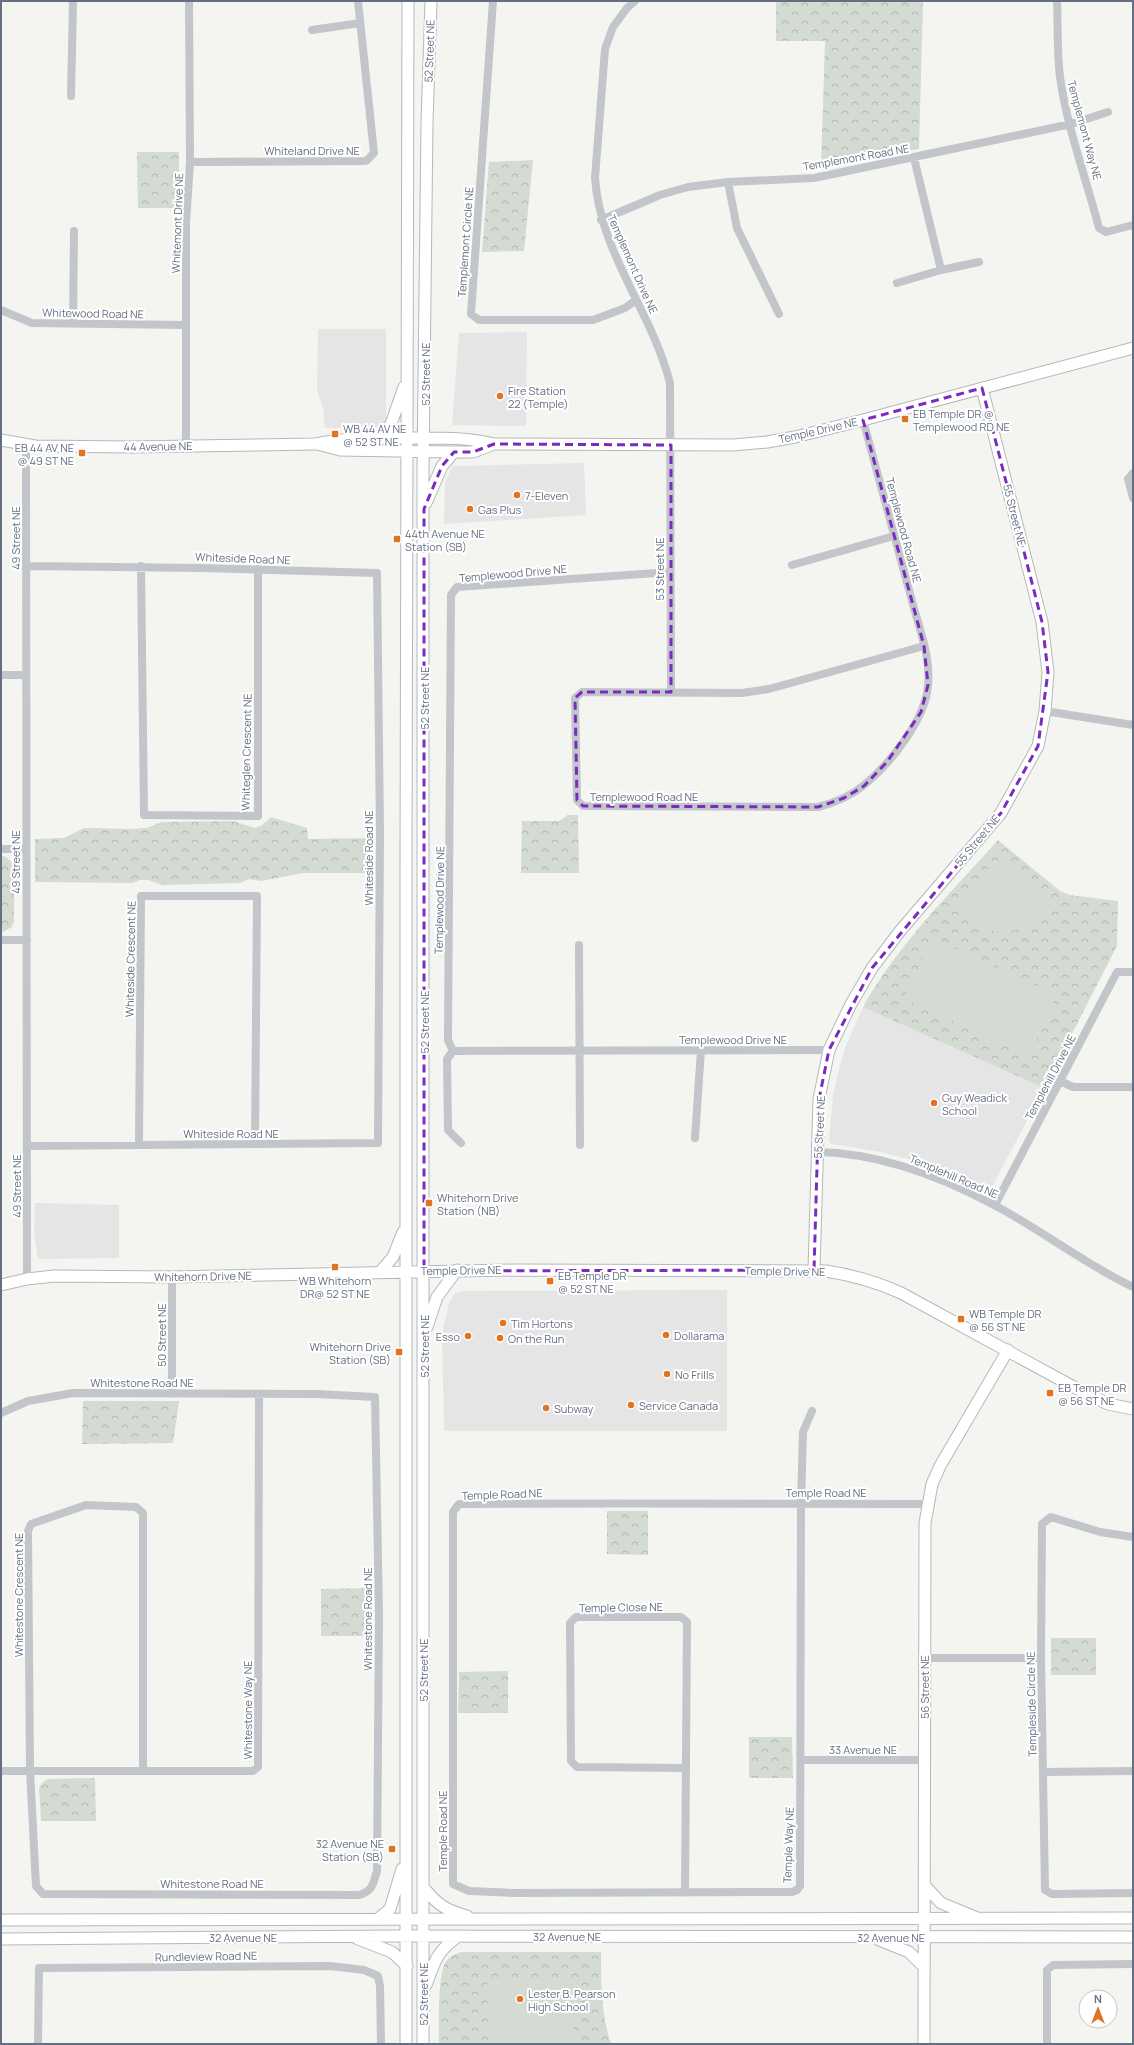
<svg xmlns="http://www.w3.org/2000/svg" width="1134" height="2045" font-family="Manrope,sans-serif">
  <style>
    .built { fill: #e4e5e4 }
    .park { fill: url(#park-crowns) }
    .garden { fill: #d4dbd2 }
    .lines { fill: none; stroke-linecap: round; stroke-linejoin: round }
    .secondary-casing { stroke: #b4b8bd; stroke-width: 13 }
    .street { stroke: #c2c5c9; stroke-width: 8 }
    .secondary { stroke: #fff; stroke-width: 11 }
    .marked { fill: none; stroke: #7b2cbf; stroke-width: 3; stroke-dasharray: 8 5; stroke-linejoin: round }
    .poi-dot { fill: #e07425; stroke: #fff; stroke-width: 1.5 }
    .labels { text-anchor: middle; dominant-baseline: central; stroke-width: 4; stroke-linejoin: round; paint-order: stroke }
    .street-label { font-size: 11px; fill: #646f81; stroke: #fff }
    .poi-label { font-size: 11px; fill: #646f81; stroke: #fff; text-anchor: start }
  </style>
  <defs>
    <pattern id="park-crowns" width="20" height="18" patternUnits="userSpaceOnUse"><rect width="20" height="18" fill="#d4dbd2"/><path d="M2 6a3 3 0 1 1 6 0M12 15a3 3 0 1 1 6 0" fill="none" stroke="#b0b6b0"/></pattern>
  </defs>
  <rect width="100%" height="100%" fill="#f4f5f1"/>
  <path class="built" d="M318 329H386V420L382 427 325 428 323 408 317 390Z
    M527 332 526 426 452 425 459 333Z
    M584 463 586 515 444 524 445 483 452 466Z
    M863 1007 1044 1088 992 1187 987 1190H981L935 1168 908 1159 881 1152 832 1144 829 1142 833 1094 839 1069 845 1048Z
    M35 1203 119 1205V1258L38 1259 34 1234Z
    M727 1290V1431H444L442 1334 449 1303 454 1294 461 1291Z"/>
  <path class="park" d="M776 1H923L919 149 821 167 825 41H776Z
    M137 152H179V208H138Z
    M533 160 524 251 482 252 489 162Z
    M568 815H578L579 873H521L522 821H559Z
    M271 817 307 828 308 839 372 838 371 873H303L261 881 249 879 240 883 162 885 148 880H140L133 883 35 882V839L64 838 84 828 132 829 146 828 162 822 233 821 255 828 262 825Z
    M998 840 1060 891 1069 895 1118 901 1117 946 1044 1088 863 1007C898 944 951 893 998 840Z
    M1 856C8 856 12 862 14 868V921L12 927 1 933Z
    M83 1401H179L173 1443 82 1444Z
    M607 1511H648V1555L607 1554Z
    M373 1588 374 1636H321V1589Z
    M1051 1638H1096V1675H1051Z
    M508 1671V1713H458L459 1672Z
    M749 1737H792L793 1778H749Z
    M95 1778 96 1821H41L39 1788 42 1783 48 1779Z
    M462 1952H601C601 1984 601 2014 611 2044H439C439 2028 437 1971 447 1960 451 1956 456 1953 462 1952Z"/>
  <path class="garden" d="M995 861H1003L1051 903 1040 918 1024 928 1003 933 984 929 955 905Z
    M932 938 1057 995 1029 1056 904 999Z
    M573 1979V2044H488L487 1980Z"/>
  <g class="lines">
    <defs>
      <path id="secondary" d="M380 437 391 424 404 387
        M1 440 35 446 130 447 315 444C347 437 378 438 411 438 439 438 466 437 494 444L733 445 767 442 795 437 863 420 1133 348
        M317 444 340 450 454 452H473L494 444
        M426 503 442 466 454 452
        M814 1270 819 1099 829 1050 851 1004 872 968 900 931 1001 813 1038 746 1045 711 1048 672 1042 622 982 388
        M380 1272 393 1257 403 1232
        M1 1285 27 1279 54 1276 172 1277 515 1270 826 1271C852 1275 877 1282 901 1293L1072 1386 1108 1404 1133 1409
        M427 1327 437 1297 457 1270
        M924 1885 941 1903 975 1917
        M423 1887C438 1905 445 1910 467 1916
        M378 1919 390 1909 402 1869
        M1 1920 1133 1918
        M1 1939 396 1936 1133 1937
        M358 1939 392 1952 407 1966
        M879 1940 909 1952 924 1967
        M426 1985C436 1959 435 1954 458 1936
        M406 2044V864L408 1
        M423 2044V467L427 122 431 1
        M924 2044 925 1523 932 1484 940 1466 1008 1350"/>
    </defs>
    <use href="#secondary" class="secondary-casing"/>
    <path class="street" d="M493 1 471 314 479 320H593L625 308 636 300
      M635 1 627 8 613 27 605 49 595 178C600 253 652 312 670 383L671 692
      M1057 1C1058 26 1057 52 1060 77 1067 128 1086 178 1099 228L1106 232 1133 225
      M312 30 360 23
      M71 96 73 1
      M914 158 941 270
      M190 162 366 161 374 153 358 1
      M728 182 737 228 779 314
      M601 220 660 195 688 187 728 182 814 178 1071 124 1108 112
      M897 283 941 270 979 262
      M1 310 32 323 186 325
      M73 324 74 231
      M863 420C879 480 896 541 912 601 919 628 931 657 928 685 926 719 890 764 864 785 851 796 834 803 818 807L583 806 577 800 575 698 582 692 742 693 769 689 924 646
      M26 445 27 1279
      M186 446V223L190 162 189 1
      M1133 473 1128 479 1133 498
      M792 565 894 536
      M26 566 201 568 377 573 380 833 378 1143 27 1146
      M141 566 144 815 258 816V569
      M1 675H26
      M1045 711 1133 725
      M1 849H26
      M1 940H27
      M579 945 580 1145
      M453 1051 448 1040 451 595 457 587 670 572
      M453 1051 829 1050
      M453 1051 447 1059 448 1130 461 1143
      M1060 1081 1073 1087H1133
      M695 1138 701 1050
      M139 1145 141 896H257L255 1144
      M817 1152C879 1153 940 1176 994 1205 1042 1230 1084 1264 1133 1287
      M995 1205 1117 972H1133
      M172 1394V1277
      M812 1411 803 1432 801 1503 800 1886 797 1890 792 1892 513 1893 469 1891 453 1884V1512L459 1504C615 1503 771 1504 927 1504
      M1 1413 28 1401 73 1393 316 1394 375 1397 379 1615 377 1871C373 1884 373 1891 359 1895L43 1894 36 1886 30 1770 28 1531 31 1524 86 1505 136 1507 143 1513V1770
      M1133 1537 1100 1532 1051 1517 1042 1524 1041 1658 1045 1890 1052 1894 1133 1893
      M924 1658H1041
      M801 1760H924
      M1 1771H253L258 1767 259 1394
      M1043 1772 1133 1771
      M685 1893 687 1622 681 1617H576L570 1623 571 1761 577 1767 686 1768
      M38 2044 39 1968 330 1966 364 1970 378 1976 380 1986 381 2044
      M1047 2044V1970L1053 1965 1133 1964"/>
    <use href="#secondary" class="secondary"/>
  </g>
  <path class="marked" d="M982 388 1042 622 1048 672 1038 746 1001 813 872 968 829 1050 819 1099 814 1270 424 1271V509L442 466 454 452H473L494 444 671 445V692H582L575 698 577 800 583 806 818 807 844 798 864 786 887 762 921 712 928 685 924 646 863 420Z"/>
  <g class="poi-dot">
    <circle cx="500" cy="396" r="4"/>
    <rect x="901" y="415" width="8" height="8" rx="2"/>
    <rect x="331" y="430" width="8" height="8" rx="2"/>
    <rect x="78" y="449" width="8" height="8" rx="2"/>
    <circle cx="517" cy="495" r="4"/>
    <circle cx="470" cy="509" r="4"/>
    <rect x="393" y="535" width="8" height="8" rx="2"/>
    <circle cx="934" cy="1103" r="4"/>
    <rect x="425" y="1199" width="8" height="8" rx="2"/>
    <rect x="331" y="1263" width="8" height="8" rx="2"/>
    <rect x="546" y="1277" width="8" height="8" rx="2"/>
    <rect x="957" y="1315" width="8" height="8" rx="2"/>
    <circle cx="503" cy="1323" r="4"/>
    <circle cx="666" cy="1335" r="4"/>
    <circle cx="468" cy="1336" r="4"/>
    <circle cx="500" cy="1338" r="4"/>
    <rect x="395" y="1348" width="8" height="8" rx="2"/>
    <circle cx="667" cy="1374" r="4"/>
    <rect x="1046" y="1389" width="8" height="8" rx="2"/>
    <circle cx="631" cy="1405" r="4"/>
    <circle cx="546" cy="1408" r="4"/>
    <rect x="388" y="1845" width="8" height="8" rx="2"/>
    <circle cx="520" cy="1999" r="4"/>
  </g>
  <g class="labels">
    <g class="street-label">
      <text transform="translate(429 51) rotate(-88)">52 Street NE</text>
      <text transform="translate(1085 130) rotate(75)">Templemont Way NE</text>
      <text x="312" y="150">Whiteland Drive NE</text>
      <text transform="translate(856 157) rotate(-10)">Templemont Road NE</text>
      <text transform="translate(177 223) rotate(-88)">Whitemont Drive NE</text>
      <text transform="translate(465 242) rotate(-86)">Templemont Circle NE</text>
      <text transform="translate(633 264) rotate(66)">Templemont Drive NE</text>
      <text transform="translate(93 313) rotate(1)">Whitewood Road NE</text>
      <text transform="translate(425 374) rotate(-90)">52 Street NE</text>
      <text transform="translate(818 430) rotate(-13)">Temple Drive NE</text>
      <text transform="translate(158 446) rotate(-1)">44 Avenue NE</text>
      <text transform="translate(1015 515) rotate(76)">55 Street NE</text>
      <text transform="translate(904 530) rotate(75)">Templewood Road NE</text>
      <text transform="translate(15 538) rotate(-90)">49 Street NE</text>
      <text transform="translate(243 558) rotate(2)">Whiteside Road NE</text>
      <text transform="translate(659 569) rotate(-90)">53 Street NE</text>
      <text transform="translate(513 573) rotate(-5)">Templewood Drive NE</text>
      <text transform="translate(424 698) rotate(-90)">52 Street NE</text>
      <text transform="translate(246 752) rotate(-89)">Whiteglen Crescent NE</text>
      <text x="644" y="796">Templewood Road NE</text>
      <text transform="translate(977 840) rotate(-50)">55 Street NE</text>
      <text transform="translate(368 858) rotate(-90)">Whiteside Road NE</text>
      <text transform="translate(15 862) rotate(-90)">49 Street NE</text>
      <text transform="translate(439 900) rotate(-89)">Templewood Drive NE</text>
      <text transform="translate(130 959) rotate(-89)">Whiteside Crescent NE</text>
      <text transform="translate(424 1022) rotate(-90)">52 Street NE</text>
      <text x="733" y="1039">Templewood Drive NE</text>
      <text transform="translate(1050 1077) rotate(-62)">Templehill Drive NE</text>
      <text transform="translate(819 1127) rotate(-87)">55 Street NE</text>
      <text x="231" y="1133">Whiteside Road NE</text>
      <text transform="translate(954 1176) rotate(23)">Templehill Road NE</text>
      <text transform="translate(16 1186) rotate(-90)">49 Street NE</text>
      <text transform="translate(461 1270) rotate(-1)">Temple Drive NE</text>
      <text transform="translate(785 1271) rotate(1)">Temple Drive NE</text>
      <text transform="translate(203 1276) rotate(-1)">Whitehorn Drive NE</text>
      <text transform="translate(161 1335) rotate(-90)">50 Street NE</text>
      <text transform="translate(424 1346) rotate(-90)">52 Street NE</text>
      <text x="142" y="1382">Whitestone Road NE</text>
      <text x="826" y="1492">Temple Road NE</text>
      <text transform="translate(502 1494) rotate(-2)">Temple Road NE</text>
      <text transform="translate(18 1595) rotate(-90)">Whitestone Crescent NE</text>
      <text transform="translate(621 1607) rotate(-1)">Temple Close NE</text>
      <text transform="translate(367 1619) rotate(-90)">Whitestone Road NE</text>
      <text transform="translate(423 1670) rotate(-90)">52 Street NE</text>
      <text transform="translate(924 1687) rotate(-90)">56 Street NE</text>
      <text transform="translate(1031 1704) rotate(-91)">Templeside Circle NE</text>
      <text transform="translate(247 1710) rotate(-90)">Whitestone Way NE</text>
      <text x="863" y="1749">33 Avenue NE</text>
      <text transform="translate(442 1831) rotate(-90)">Temple Road NE</text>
      <text transform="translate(788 1845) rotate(-88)">Temple Way NE</text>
      <text x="212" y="1883">Whitestone Road NE</text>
      <text x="567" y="1936">32 Avenue NE</text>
      <text x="243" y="1937">32 Avenue NE</text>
      <text x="891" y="1937">32 Avenue NE</text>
      <text transform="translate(206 1956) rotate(-1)">Rundleview Road NE</text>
      <text transform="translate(423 1994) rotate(-90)">52 Street NE</text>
    </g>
    <g class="poi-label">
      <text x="508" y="390">Fire Station<tspan x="508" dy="13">22 (Temple)</tspan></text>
      <text x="913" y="413">EB Temple DR @<tspan x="913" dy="13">Templewood RD NE</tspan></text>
      <text x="343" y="428">WB 44 AV NE<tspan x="343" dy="13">@ 52 ST NE</tspan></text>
      <text x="74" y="447" text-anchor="end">EB 44 AV NE<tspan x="74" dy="13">@ 49 ST NE</tspan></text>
      <text x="525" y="495">7-Eleven</text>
      <text x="478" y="509">Gas Plus</text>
      <text x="405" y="533">44th Avenue NE<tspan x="405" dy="13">Station (SB)</tspan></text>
      <text x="942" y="1097">Guy Weadick<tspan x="942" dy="13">School</tspan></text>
      <text x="437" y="1197">Whitehorn Drive<tspan x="437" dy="13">Station (NB)</tspan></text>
      <text x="558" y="1275">EB Temple DR<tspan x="558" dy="13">@ 52 ST NE</tspan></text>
      <text x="335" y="1280" text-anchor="middle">WB Whitehorn<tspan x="335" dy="13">DR@ 52 ST NE</tspan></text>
      <text x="969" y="1313">WB Temple DR<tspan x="969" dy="13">@ 56 ST NE</tspan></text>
      <text x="511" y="1323">Tim Hortons</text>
      <text x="674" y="1335">Dollarama</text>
      <text x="460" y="1336" text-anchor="end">Esso</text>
      <text x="508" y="1338">On the Run</text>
      <text x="391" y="1346" text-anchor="end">Whitehorn Drive<tspan x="391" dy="13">Station (SB)</tspan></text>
      <text x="675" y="1374">No Frills</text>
      <text x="1058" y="1387">EB Temple DR<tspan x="1058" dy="13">@ 56 ST NE</tspan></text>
      <text x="639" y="1405">Service Canada</text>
      <text x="554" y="1408">Subway</text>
      <text x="384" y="1843" text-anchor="end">32 Avenue NE<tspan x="384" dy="13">Station (SB)</tspan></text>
      <text x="528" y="1993">Lester B. Pearson<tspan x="528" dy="13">High School</tspan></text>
    </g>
  </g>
  <rect width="1134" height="2045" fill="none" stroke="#646f81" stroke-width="4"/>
  <g transform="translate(1098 2009)"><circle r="19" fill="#ffffff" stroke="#c1c5cd"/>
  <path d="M0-3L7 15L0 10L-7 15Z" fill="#e07425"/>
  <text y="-6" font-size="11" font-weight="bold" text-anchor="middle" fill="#646f81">N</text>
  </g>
</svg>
